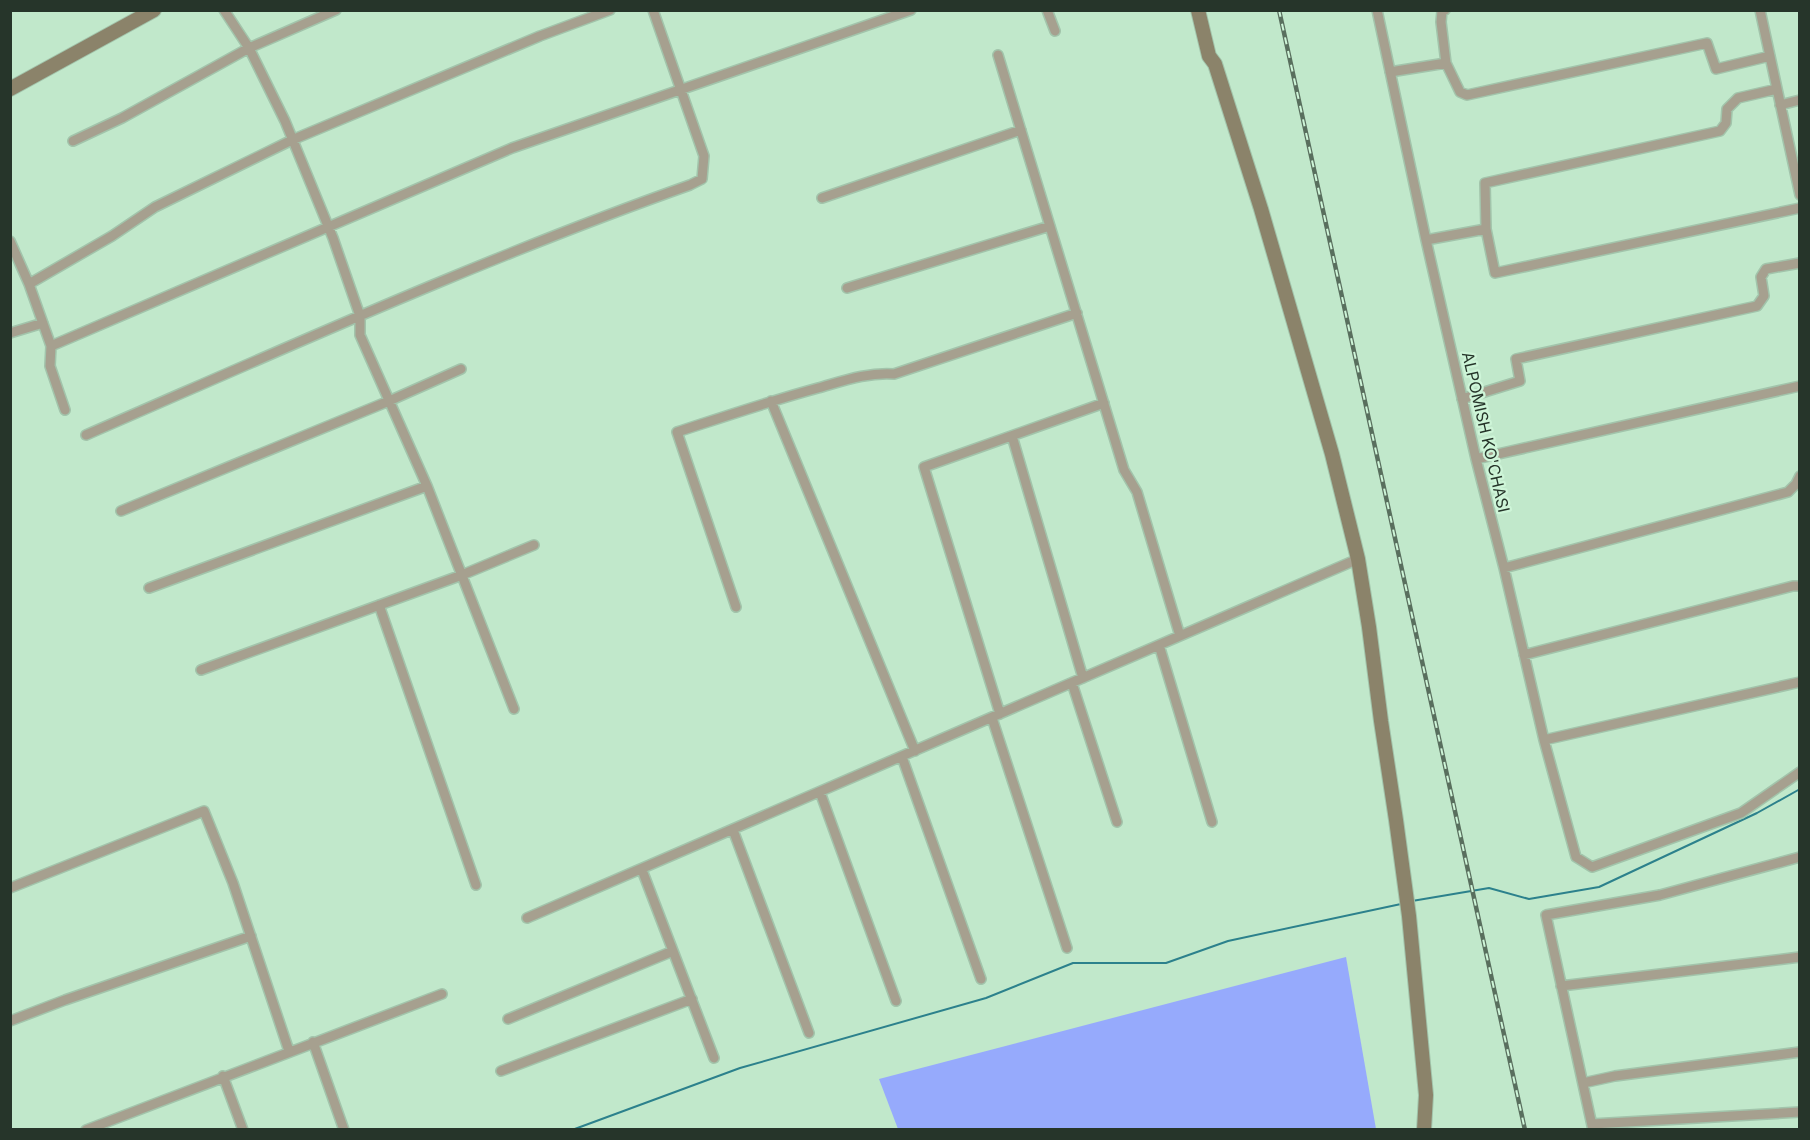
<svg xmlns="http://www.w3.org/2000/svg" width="1810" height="1140" font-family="Inter,sans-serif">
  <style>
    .green { fill: #96aafc }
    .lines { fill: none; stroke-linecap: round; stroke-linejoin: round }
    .stream { stroke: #2c818c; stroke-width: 2 }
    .street-casing { stroke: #a2c4ab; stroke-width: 12 }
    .secondary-casing { stroke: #a2c4ab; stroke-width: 16 }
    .street { stroke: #a6a08f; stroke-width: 9 }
    .secondary { stroke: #8b836a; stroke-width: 14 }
    .rail-casing { stroke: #596f5e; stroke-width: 4.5 }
    .rail { stroke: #cef5d8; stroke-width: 2; stroke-dasharray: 7; stroke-linecap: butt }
    .labels { text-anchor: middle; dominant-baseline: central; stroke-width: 4.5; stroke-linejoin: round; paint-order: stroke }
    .street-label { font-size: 16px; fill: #26352a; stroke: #cef5d8 }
  </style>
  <rect width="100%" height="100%" fill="#c1e8cb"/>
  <path class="green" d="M1346 957 1376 1129H898L879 1079Z"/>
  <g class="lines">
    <path class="stream" d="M1412 901 1489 888 1529 899 1599 887 1757 813 1800 789
      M572 1130 740 1068 986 998 1073 963H1166L1228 941 1401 904"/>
    <defs>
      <path id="street" d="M224 10 249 48 285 121 333 238 360 316V335L427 486 514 709
        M1047 10 1055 31
        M1377 10 1426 240 1476 459 1504 568 1544 740 1576 857 1592 867 1741 813 1800 772
        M1445 10 1442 11 1441 22 1446 63 1460 92 1467 95 1707 43 1716 69 1770 56
        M1760 10 1800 195
        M998 55 1124 470 1137 492 1180 636
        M1390 72 1446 63
        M1780 105 1800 100
        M73 141 122 118 249 48 336 10
        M822 198 1021 130
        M1486 229 1495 273 1800 208
        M1426 240 1486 229 1485 183 1720 131 1726 123 1727 109 1738 98 1777 89
        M10 241 29 284 51 346 50 366 65 410
        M29 284 112 236 155 207 292 140 540 36 610 10
        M847 288 1050 226
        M10 333 43 323
        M51 346 512 148 911 10
        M1462 399 1520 381 1516 359 1757 306 1764 296 1761 277 1766 269 1800 263
        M771 401 915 751
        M86 435C286 348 484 258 690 185L702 179 704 156 653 10
        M1012 436 1083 678
        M1476 459 1800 386
        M121 511 389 401 461 369
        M1504 568 1788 492 1796 484 1800 476
        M149 588 427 486
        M379 605 476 885
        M736 607 677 432C723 417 770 401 818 388 843 381 868 372 894 374L1077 313
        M1159 645 1212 822
        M1524 655 1793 586H1800
        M201 670 462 575 534 545
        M1072 683 1117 822
        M1000 714 924 467 1104 403
        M992 718 1067 948
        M1544 740 1800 682
        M902 757 981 979
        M820 792 896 1001
        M733 830 809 1033
        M642 870 714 1058
        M10 888 204 811 233 883 289 1051
        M527 918 1358 559
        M1561 986 1800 957
        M508 1019 673 951
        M10 1021 65 1000 251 936
        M313 1042 344 1130
        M501 1071 692 999
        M223 1076 243 1130
        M1583 1083 1615 1076 1800 1052
        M1592 1124 1800 1112
        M86 1130 442 994
        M1593 1130 1546 915 1660 895 1800 857"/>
      <path id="secondary" d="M1198 10 1209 56 1215 64 1261 209 1332 454 1358 559 1369 627 1381 721 1396 820 1409 916 1426 1095 1424 1130
        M10 89 154 10"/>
    </defs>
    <use href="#street" class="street-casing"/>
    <use href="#secondary" class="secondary-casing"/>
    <use href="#street" class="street"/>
    <use href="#secondary" class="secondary"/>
    <defs>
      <path id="rail" d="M1279 10 1525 1130"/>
    </defs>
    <use href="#rail" class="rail-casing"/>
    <use href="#rail" class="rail"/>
  </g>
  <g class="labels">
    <g class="street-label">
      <text transform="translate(1486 432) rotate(77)">ALPOMISH KO'CHASI</text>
    </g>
  </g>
  <rect width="1810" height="1140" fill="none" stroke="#26352a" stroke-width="24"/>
</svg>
